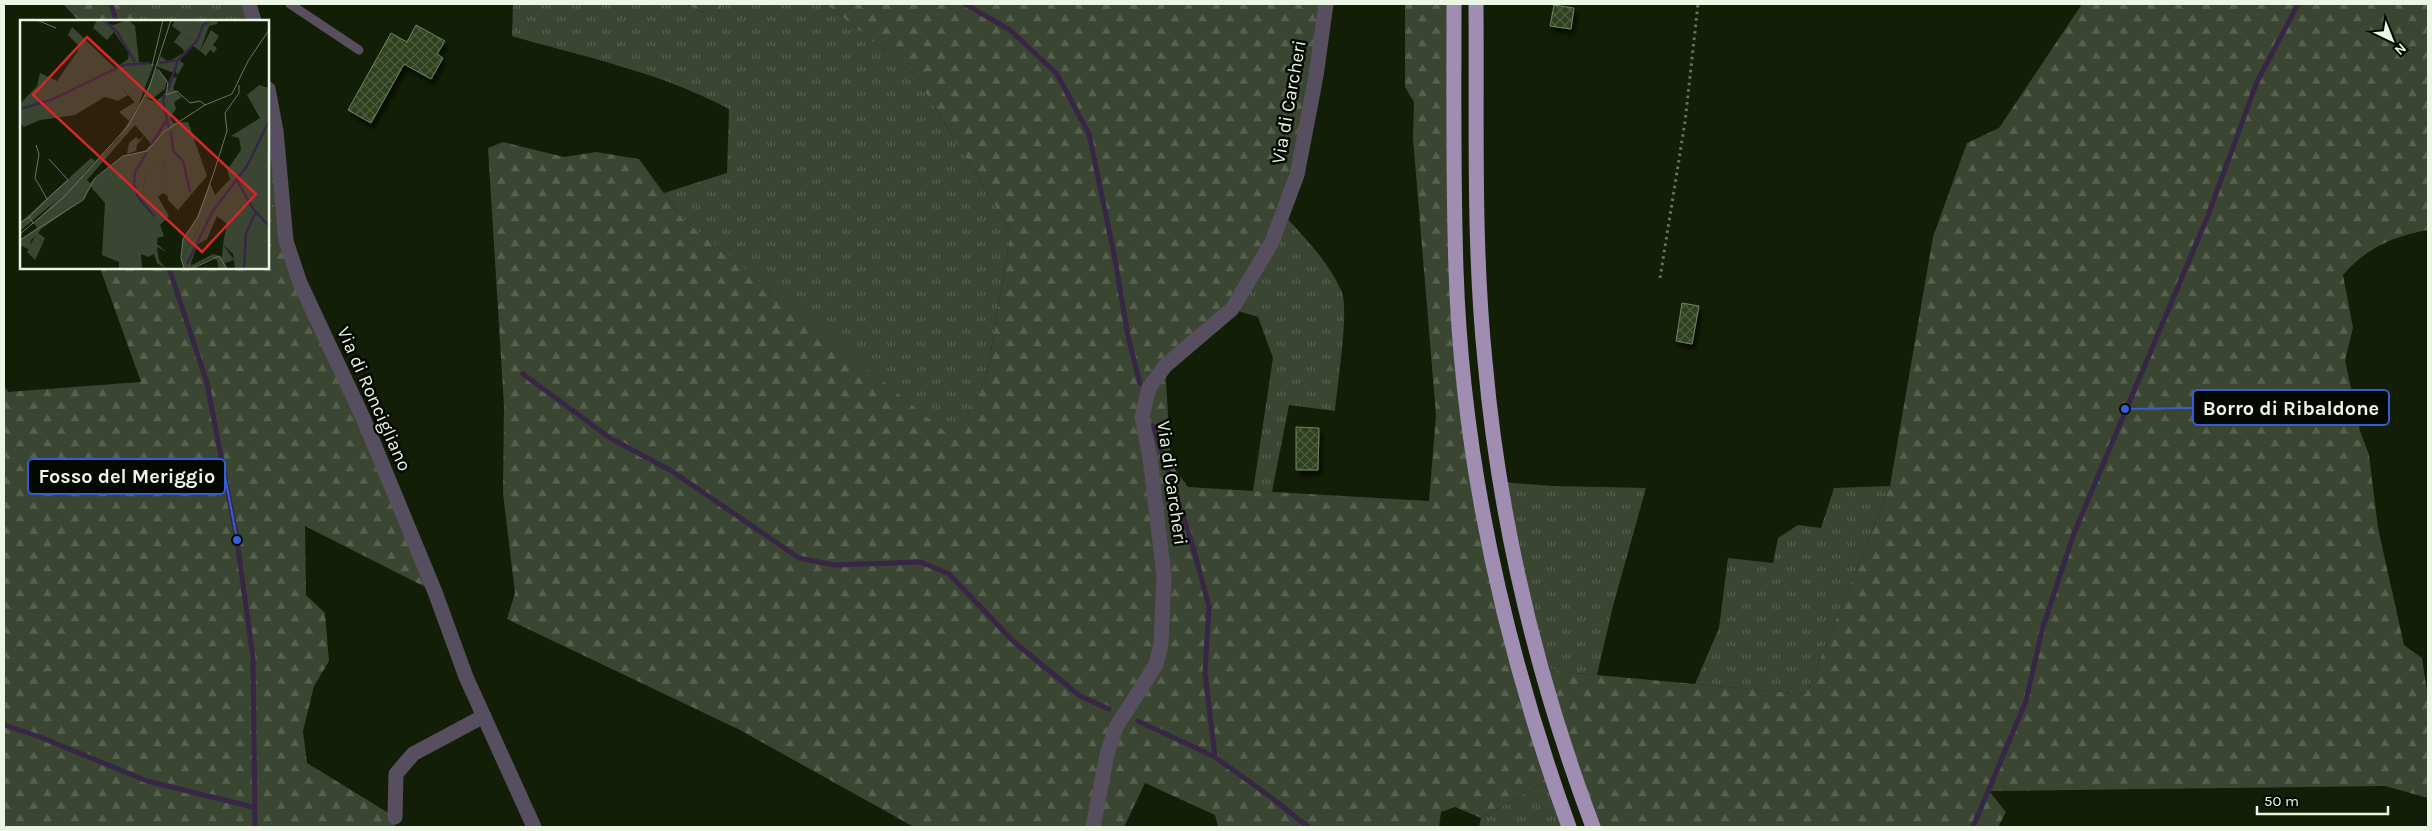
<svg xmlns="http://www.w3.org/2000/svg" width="2432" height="831" font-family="Karla,sans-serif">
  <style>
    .grass { fill: url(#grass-tufts) }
    .forest { fill: url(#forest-firs) }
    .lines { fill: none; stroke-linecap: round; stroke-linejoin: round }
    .stream { stroke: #382646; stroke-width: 5 }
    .building { fill: url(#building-cross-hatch); stroke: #718264; filter: url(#shadow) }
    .path { stroke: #67735d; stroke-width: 3; stroke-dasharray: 2.5 4; stroke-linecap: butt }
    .service { stroke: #574f5f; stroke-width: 9 }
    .minor { stroke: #574f5f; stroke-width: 15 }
    .tertiary { stroke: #574f5f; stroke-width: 15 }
    .trunk { stroke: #a08eb2; stroke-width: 15 }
    .labels { text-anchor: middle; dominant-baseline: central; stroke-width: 5; stroke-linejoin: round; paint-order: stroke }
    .street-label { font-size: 19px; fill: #ecf6e5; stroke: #040801 }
    .inset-river { fill: none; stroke: #382646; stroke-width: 2.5 }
    .inset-road { fill: none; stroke: #69755f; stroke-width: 1 }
    .view { fill: #d62828; fill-opacity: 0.15; stroke: #d62828; stroke-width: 2.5 }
    .inset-edge { fill: none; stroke: #ecf6e5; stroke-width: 2.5 }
    .leader { fill: none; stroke: #325fd9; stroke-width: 2 }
    .callout-dot { fill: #325fd9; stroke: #040801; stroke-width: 2 }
    .callout { fill: #040801; stroke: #325fd9; stroke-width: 2 }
    .callout-label { font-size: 20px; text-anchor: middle; font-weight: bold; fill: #ecf6e5 }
  </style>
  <defs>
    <pattern id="grass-tufts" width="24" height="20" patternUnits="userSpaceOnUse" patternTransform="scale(1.25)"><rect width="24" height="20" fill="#3a4631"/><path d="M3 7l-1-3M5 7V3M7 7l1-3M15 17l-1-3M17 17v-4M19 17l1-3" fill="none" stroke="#57614f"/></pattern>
    <pattern id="forest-firs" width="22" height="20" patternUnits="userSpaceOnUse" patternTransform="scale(1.25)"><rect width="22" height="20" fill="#3a4631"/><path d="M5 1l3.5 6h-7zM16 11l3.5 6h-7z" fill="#57614f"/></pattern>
    <pattern id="building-cross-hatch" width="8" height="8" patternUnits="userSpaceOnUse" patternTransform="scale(1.25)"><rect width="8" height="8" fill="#2f411f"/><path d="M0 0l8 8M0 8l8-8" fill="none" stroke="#4d5d3f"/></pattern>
    <filter id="shadow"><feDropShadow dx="3" dy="5.5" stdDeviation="2.5" flood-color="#0009"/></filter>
  </defs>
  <rect width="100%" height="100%" fill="#121f06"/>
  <path class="grass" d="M130 4H249L254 21H142Z
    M513 4H685L715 18 723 4H826L914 74 1011 231 987 375 955 441 682 218 664 193 727 173 729 109C662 73 585 57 512 36Z
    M268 89 283 209 268 206Z
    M1283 214C1304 237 1328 261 1341 290 1350 307 1337 387 1335 411L1289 405 1272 492 1253 491 1273 358 1258 317 1232 309Z
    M1500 482 1552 486 1646 488 1613 606 1597 675 1564 672 1541 666Z
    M1890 486 1806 694 1695 684 1719 628 1728 558 1773 563 1778 538 1798 525 1821 528 1834 488Z
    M1552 778 1569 827H1479L1481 818Z"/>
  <path class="forest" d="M63 4H130L142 21H79Z
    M685 4H723L715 18Z
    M826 4H1326L1297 175 1232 309 1165 366 1171 464 1188 487 1429 501 1436 415 1413 138 1414 102 1405 87V4H1454L1456 270 1483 514 1552 778 1481 818 1455 807 1441 812 1439 827H1218L1215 815 1145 783 1124 827H914L740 730 507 619 515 593 503 493 504 406 488 148 503 142 564 157 596 152 639 159 682 218 955 440 987 375 1011 231 914 74Z
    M2082 4H2428V230C2394 236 2366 248 2343 275L2353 328 2345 360 2360 431 2369 455 2378 528 2404 645 2422 658 2428 698V798L2385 786 1989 791 2006 812 1998 827H1593L1541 666 1564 672 1806 694 1890 486 1933 237 1967 143 1999 128Z
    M268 206 283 209 286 241 435 592 305 526 306 595 325 613 329 661 314 686 303 731 307 763 395 817V827H4V385L8 392 141 382 100 268H268Z"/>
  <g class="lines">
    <path class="stream" d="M111 4 116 21
      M965 4 1010 30 1057 74 1089 134 1114 254 1128 336 1140 384
      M169 268 207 383 237 540 253 658 255 827
      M523 374 610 438 670 470 799 558 834 565 921 562 949 574 1013 641 1080 696 1109 709
      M1153 426 1191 540 1209 606 1205 673 1215 757
      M1138 721 1215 757 1272 798 1308 827
      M4 725 40 737 147 781 253 807
      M1973 827 2026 701 2042 630 2074 533 2207 218 2257 82 2298 4"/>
  </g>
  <path class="building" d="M1554 5 1574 8 1571 29 1550 26Z
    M416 25 445 41 437 54 443 58 431 79 404 64 371 123 348 110 391 33 407 42Z
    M1682 303 1699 306 1692 344 1676 341Z
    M1296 427 1319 428 1318 470H1296Z"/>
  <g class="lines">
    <path class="path" d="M1660 278 1685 122 1698 4"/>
    <path class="service" d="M290 4 359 50"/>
    <path class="minor" d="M249 4 254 21
      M268 89 276 131 286 241 300 283 364 420 435 592 466 677 534 827
      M395 817 396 774 413 754 484 716"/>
    <path class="tertiary" d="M1093 827 1107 754 1116 727 1156 665 1161 644 1164 575 1150 458 1142 417 1149 388 1165 366 1232 309 1272 242 1297 175 1316 76 1326 4"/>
    <path class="trunk" d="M1454 4C1454 92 1453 181 1456 269 1462 459 1505 649 1569 827
      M1476 4C1477 123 1473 243 1485 361 1499 520 1537 678 1593 827"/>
  </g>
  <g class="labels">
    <g class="street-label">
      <text transform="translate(1289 102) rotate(-80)">Via di Carcheri</text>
      <text transform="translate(374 399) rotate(66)">Via di Roncigliano</text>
      <text transform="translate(1172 483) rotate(82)">Via di Carcheri</text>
    </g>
  </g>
  <g transform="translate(20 20)">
    <rect width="249" height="249" fill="#121f06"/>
    <path d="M191 10 199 16 193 25 197 28 194 33 190 30 186 36 180 31ZM161 12 168 17 173 26 165 35 163 29 154 22ZM136 48 147 60 145 69 132 79 124 77ZM101 67 108 75 98 81 82 76ZM115 82 118 86 109 101 99 92ZM125 115 117 125 116 131 107 134 109 123 116 117 119 120ZM71 138 75 141 43 175 0 211V203ZM144 139 148 176 143 173 138 177 149 196 140 205 144 216 137 218 131 199 137 194 126 187 123 168 127 150ZM176 199 180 206 161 240 163 219ZM15 216 23 223 15 240 7 232ZM203 224 214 240 205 243 207 249H199L197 240 192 238 172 248V245L193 234 202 237Z" fill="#3a4631"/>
    <path d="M77 0 93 5 108 0 115 6 119 42 134 44 118 86 101 67 55 95 20 100 4 107 0 103V84L17 66 20 53 37 61 57 32 59 26 48 15 52 7 95 48 108 39 109 33 94 12 87 20 73 8ZM155 0H198L197 4 189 6 180 31 173 26 165 25 170 19 152 6ZM162 34 160 41 164 44 157 56 156 51 151 52 136 46 141 36 148 42ZM157 57 153 69 162 77 154 82 156 89 150 97 153 103 168 102 187 156 158 190 148 180 144 140 127 150 123 168 126 186 133 184 137 194 131 199 138 211 137 224 147 232 137 227 139 240 145 248 137 243 134 234 128 237 121 234 122 249H99V242L82 235 85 183 70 166 65 178 21 209 18 213 25 218 23 223 15 216 11 220 10 230 0 225V220L17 208 14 203 98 119 124 77 135 82 146 73 150 58ZM115 105 131 124 125 131 103 136 70 163 67 160ZM239 65 249 68V249H215L213 234 203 224 207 204 197 196 187 219 178 224 171 243 172 248 175 249H164L161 240 180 206 176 199 190 163 195 175 210 159 207 150 221 130 219 118 211 116 240 98 227 75Z" fill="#3a4631" fill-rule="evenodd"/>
    <path class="inset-river" d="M84 0 98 13 115 42M139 43 158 40M148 70 158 40 177 21 183 5 191 0M145 73 143 80 149 108M0 89 31 80 103 45 130 43M151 111 153 131 163 141 170 172M131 125 146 101M127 132 115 152 114 164 118 177 134 196M217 160 233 189 249 206M167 244 192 192 227 146 249 101M224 249 226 213 236 192"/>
    <path class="inset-road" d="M17 0 36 8M132 46 143 0M138 49 148 63 146 75 157 71 170 83 180 81 185 85M27 179 48 160 29 139M9 197 27 179 15 158 19 134 16 125M0 203 9 197 14 204M0 214 43 178 108 106 129 68 151 0M0 220 63 180 75 158 103 136 127 131 145 111 185 85 212 74 228 41 249 10M164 249 161 238 163 219 178 197 193 155 207 111 205 93 219 73V65M171 249 199 236 207 249"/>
    <path class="view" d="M67 17 236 174 182 232 13 75Z"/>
    <rect width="249" height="249" class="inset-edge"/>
  </g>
  <path class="leader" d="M2125 409L2193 408M237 540L225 476"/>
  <g class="callout-dot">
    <circle cx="2125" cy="409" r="5"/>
    <circle cx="237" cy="540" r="5"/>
  </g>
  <g class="callout">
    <rect x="2193" y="390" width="196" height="35" rx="5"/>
    <rect x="28" y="459" width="197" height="35" rx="5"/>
  </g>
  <g class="callout-label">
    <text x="2291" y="415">Borro di Ribaldone</text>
    <text x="127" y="483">Fosso del Meriggio</text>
  </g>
  <rect width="2432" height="831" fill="none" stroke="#ecf6e5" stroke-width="10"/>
  <g transform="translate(2392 40) rotate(137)" stroke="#040801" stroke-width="4" paint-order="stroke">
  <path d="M0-4L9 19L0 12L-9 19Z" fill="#ecf6e5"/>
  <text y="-8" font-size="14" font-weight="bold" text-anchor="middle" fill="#ecf6e5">N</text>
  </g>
  <path d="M2257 806v8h131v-8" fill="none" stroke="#ecf6e5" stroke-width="2.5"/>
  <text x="2264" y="806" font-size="15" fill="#ecf6e5" stroke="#040801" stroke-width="4" paint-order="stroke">50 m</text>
</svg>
